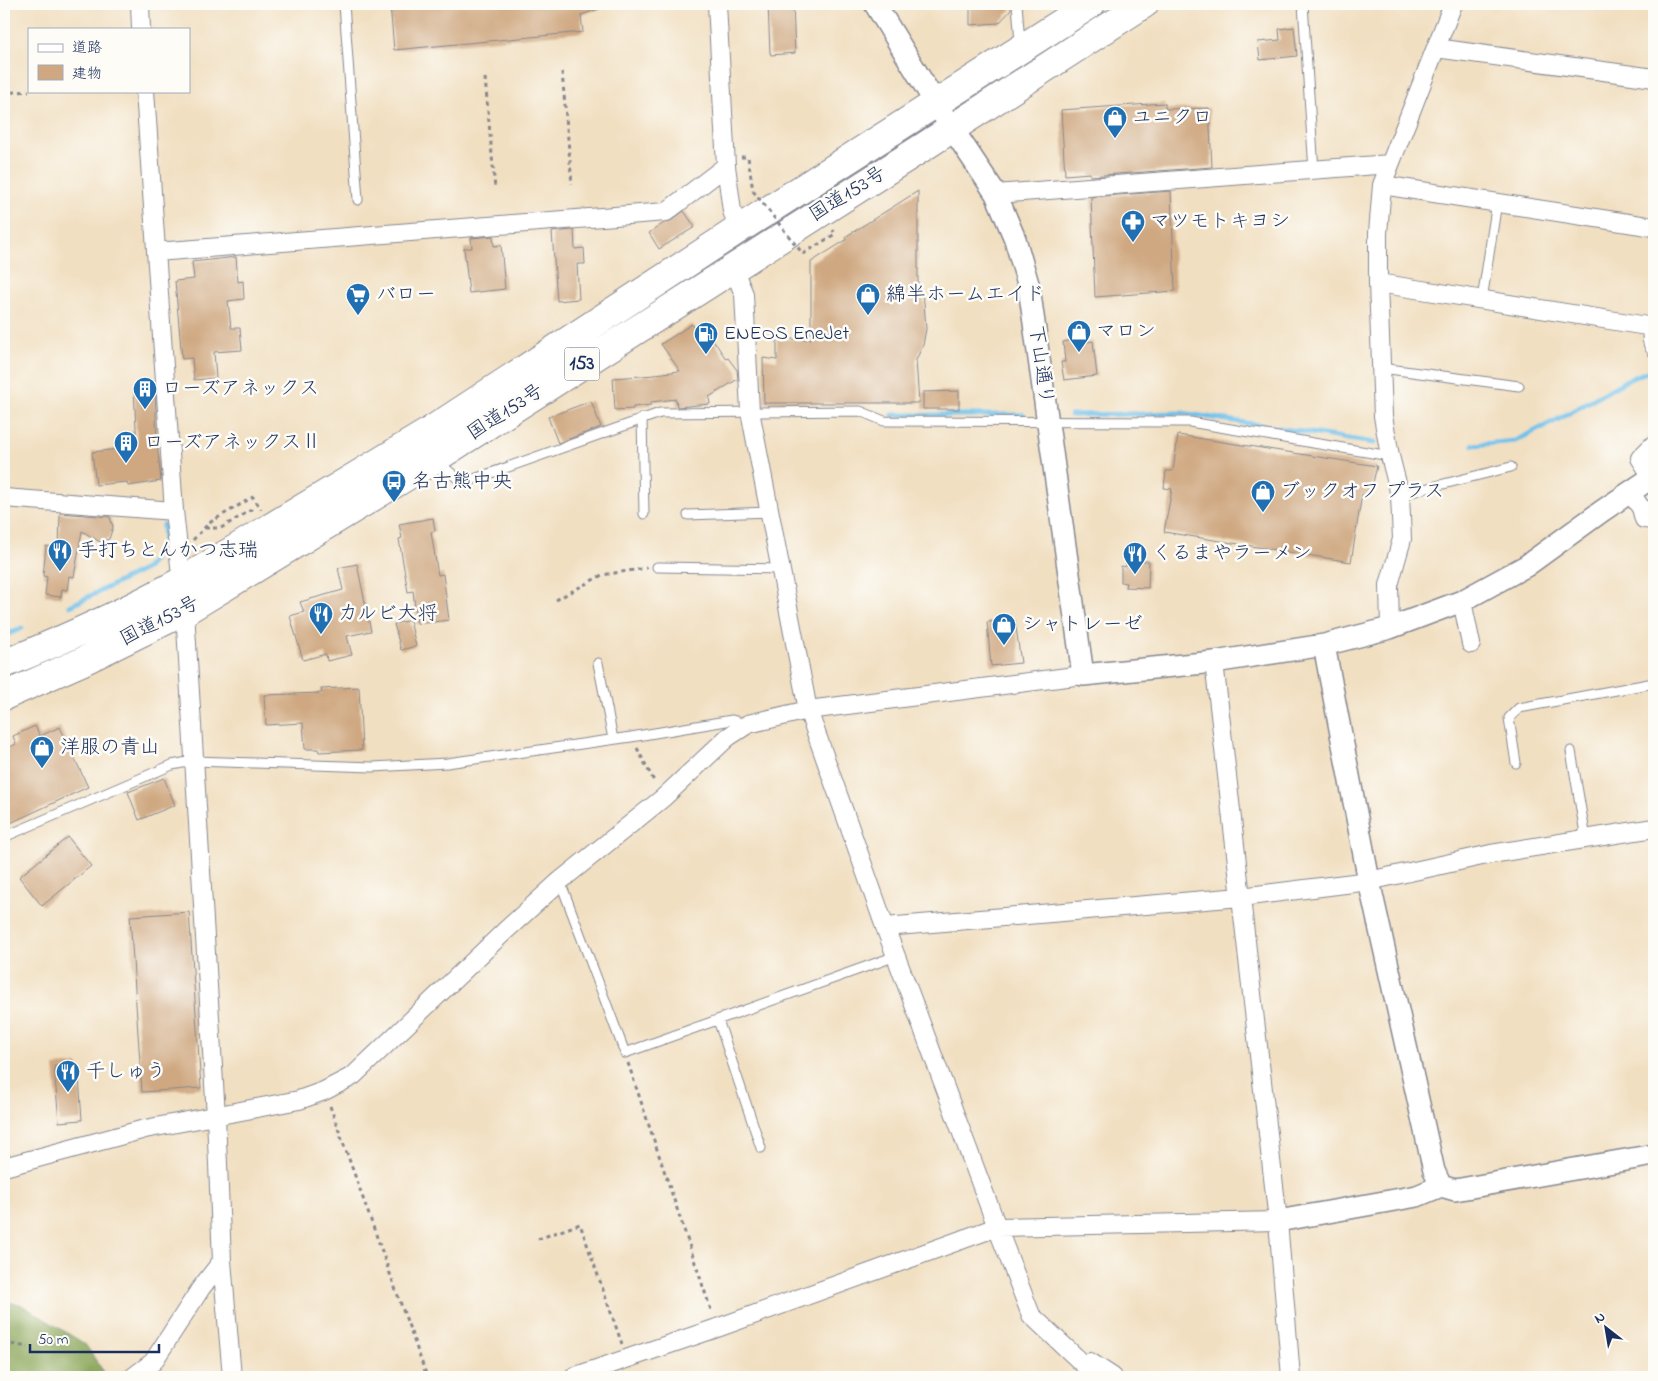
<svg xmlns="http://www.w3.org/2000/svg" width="1658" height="1381" font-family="'Indie Flower','Klee One',sans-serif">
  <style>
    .forest { fill: #88a457; stroke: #526a5a }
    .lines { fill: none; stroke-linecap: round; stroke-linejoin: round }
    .stream { stroke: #6fc1eb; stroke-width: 5 }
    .building { fill: #cfa881 }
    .service-casing { stroke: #868790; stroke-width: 11 }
    .minor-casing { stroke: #868790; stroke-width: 20 }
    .tertiary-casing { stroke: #868790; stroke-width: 24 }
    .trunk-casing { stroke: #868790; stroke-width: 30 }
    .path { stroke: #868790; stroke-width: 3; stroke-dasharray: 4 4; stroke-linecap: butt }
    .service { stroke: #fff; stroke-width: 9 }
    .minor { stroke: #fff; stroke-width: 18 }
    .tertiary { stroke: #fff; stroke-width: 21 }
    .trunk { stroke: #fff; stroke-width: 28 }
    .path-bridge { stroke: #868790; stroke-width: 3; stroke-dasharray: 4 4; stroke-linecap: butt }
    .labels { text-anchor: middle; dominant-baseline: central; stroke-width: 5; stroke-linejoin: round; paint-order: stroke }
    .shield { fill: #fdfcf7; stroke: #5f6c8c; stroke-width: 1 }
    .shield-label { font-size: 19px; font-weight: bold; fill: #1b2f5e }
    .poi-label { font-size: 20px; fill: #1b2f5e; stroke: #fdfcf7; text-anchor: start }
    .street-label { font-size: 20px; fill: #1b2f5e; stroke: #fdfcf7 }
  </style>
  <rect width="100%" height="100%" fill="#fdfcf7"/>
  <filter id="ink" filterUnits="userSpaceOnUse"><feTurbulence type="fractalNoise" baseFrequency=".02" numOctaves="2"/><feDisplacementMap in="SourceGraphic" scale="10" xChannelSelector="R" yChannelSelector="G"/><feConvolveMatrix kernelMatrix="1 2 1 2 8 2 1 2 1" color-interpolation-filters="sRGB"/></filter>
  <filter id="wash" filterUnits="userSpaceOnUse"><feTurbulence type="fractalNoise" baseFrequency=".0096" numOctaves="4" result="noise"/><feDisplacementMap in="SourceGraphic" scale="20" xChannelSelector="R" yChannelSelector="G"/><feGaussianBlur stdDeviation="1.12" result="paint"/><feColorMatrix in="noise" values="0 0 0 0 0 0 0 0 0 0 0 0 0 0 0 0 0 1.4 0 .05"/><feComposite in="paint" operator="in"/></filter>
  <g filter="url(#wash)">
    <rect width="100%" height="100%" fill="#f1dfc1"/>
    <path class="forest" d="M4 1302 20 1304 85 1344 103 1371 88 1377H4Z"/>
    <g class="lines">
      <path class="stream" d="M893 415H1023
        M1071 415 1182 413 1374 443
        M1473 445 1515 441 1557 420 1627 380 1654 369
        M70 606 147 568 164 545 163 525
        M4 636 22 628"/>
    </g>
    <g id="blocks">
      <path class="building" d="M390 4H608V6L581 15 583 32 394 50Z
        M768 4H793L795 53 771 55 770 53Z
        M970 4H1011V10L999 23 970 25Z
        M1294 27 1297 56 1260 60 1258 42 1280 40 1279 29Z
        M1165 103V109L1209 108 1212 167 1090 176V173L1065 175 1061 110Z
        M918 191V282L924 302 926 329 923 345 916 360 919 403H764L763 358 777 360V339H811V262L846 240 845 237Z
        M1171 191 1175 291 1095 297 1091 197Z
        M684 211 695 227 659 249 649 233 664 223 672 220Z
        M574 230 575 249 584 248 585 264H577L579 299 557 301 552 232Z
        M493 236 494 246 501 245 505 289 469 293 464 248H472L471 238Z
        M236 257 238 282 243 281 244 299 228 301 231 328H240L242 350 214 352 216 378 194 380 192 358 182 359 175 281 194 279 192 262Z
        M692 324 704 343 712 338 726 359 728 358 737 370 738 379 709 397 710 404 677 407 676 399 651 402V405L633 407V409L615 410 613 378 655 375V374L680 371 661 344Z
        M1077 339 1078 344 1093 341 1097 376 1064 380 1061 362H1065L1063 342Z
        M155 389 157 443 161 481 128 486 127 482 96 485 92 452 137 447 134 390Z
        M959 391V409H923V392Z
        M591 401 601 427 558 443 548 417Z
        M1178 435 1377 466 1370 495 1362 494 1351 562 1164 532 1172 489 1164 488 1166 471H1173Z
        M60 513 110 517 113 527 109 539 100 542 82 531 74 577 69 576 67 590 62 589 61 597 45 595 47 577 43 576 46 546 59 547Z
        M433 518 435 531 431 532 438 575 443 574 449 620 417 624 413 591 408 592 399 539 402 538 399 524Z
        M1126 561H1149L1148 588 1125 587 1126 583 1121 582V566L1126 567Z
        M357 564 371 631 347 636 352 655 327 661 326 654 303 660 290 616 304 612 300 602 343 590 338 568Z
        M410 620 416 646 401 650 394 624Z
        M1015 620 1021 663 991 666 987 622Z
        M359 687 362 750 319 752 318 749H305L303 723 266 725 264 695 322 693 321 689Z
        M35 726 40 736 60 727 88 787 4 826V750L16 744 13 736Z
        M164 778 175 805 139 820 128 792Z
        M68 837 91 866 42 906 19 877Z
        M189 912 201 1088 142 1092 130 916Z
        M78 1064 82 1120 59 1122 54 1066Z"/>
    </g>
  </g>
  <g filter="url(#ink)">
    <use href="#blocks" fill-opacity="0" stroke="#868790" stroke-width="1"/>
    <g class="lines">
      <defs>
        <path id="service" d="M344 4 358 200
          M1017 4 1020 43
          M1303 4 1314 171
          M1482 300 1497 202
          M1647 326C1647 335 1646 347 1654 353
          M1381 368 1519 386
          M642 418 644 514
          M438 462 463 483 660 413 860 411 884 421 1190 422 1390 456
          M1400 495 1511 467
          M1641 508 1654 504
          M688 515 770 512
          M657 567 781 569
          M598 663 613 739
          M1571 751 1586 839
          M1516 763 1509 718 1519 708 1654 683
          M4 837 172 765 193 761 373 767 447 763 631 737 732 720 746 724
          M560 881 625 1053 896 956
          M718 1020 761 1148"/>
        <path id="minor" d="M140 4 141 29
          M717 4 726 166 732 211 739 229
          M1436 48 1654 78
          M145 91 174 511 185 611 216 1116 222 1261 232 1377
          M1382 185 1654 227
          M996 194 1390 164
          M156 252 666 212 726 166
          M733 268 744 294 750 411 808 710 885 927 997 1227 1031 1315 1097 1377
          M1378 283 1647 326
          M1652 477 1640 458 1654 444
          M1630 492 1641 508 1644 519 1654 520
          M4 498 174 511
          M1462 601 1471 644
          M1390 628 1389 585 1402 539 1400 495 1390 456 1383 416 1378 283V233L1382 185 1453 4
          M1214 662 1278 1221 1291 1377
          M885 927 1241 897 1369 881 1491 854 1654 828
          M4 1167 145 1129 299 1100 324 1091 353 1076 505 931 560 881 663 798 728 737 748 724 808 710 1083 675
          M1090 1362 1113 1377
          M133 1377 153 1362 201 1288 222 1261
          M573 1377 717 1328 997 1227 1278 1221"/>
        <path id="tertiary" d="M875 4 936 104 996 194 1015 239 1029 287 1083 675 1214 662 1324 645 1390 628 1462 601 1526 566 1602 511 1654 476
          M1324 645 1369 881 1434 1171 1441 1186 1455 1190 1654 1155
          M1278 1221 1417 1196 1441 1186"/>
        <path id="trunk" d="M4 664C65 639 124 613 182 581L427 433 739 229 1091 4
          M4 696 81 662 185 611 422 467 928 144 1144 4"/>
      </defs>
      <use href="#service" class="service-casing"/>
      <use href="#minor" class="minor-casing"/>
      <use href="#tertiary" class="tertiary-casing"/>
      <use href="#trunk" class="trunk-casing"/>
      <path class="path" d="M562 72 572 184
        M485 78 495 189
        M4 93 29 91
        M741 157H748L753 191
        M803 254 835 234 833 230
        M205 528H221L251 510 254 514
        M193 540 209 523 253 497 261 509
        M556 600 602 575 647 568
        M637 748 655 783
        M628 1063 712 1313
        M330 1106 427 1377
        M538 1239 580 1224 622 1344
        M4 1343 28 1347"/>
      <use href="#service" class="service"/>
      <use href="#minor" class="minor"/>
      <use href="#tertiary" class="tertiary"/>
      <use href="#trunk" class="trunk"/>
      <path class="path-bridge" d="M753 191 803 254"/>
    </g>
  </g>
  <defs>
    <symbol id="shop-pin" viewBox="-11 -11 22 30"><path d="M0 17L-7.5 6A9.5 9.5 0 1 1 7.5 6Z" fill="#1f6fb2" stroke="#fdfcf7"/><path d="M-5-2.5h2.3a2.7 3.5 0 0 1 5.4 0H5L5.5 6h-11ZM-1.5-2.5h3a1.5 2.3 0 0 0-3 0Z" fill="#fff"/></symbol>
    <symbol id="pharmacy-pin" viewBox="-11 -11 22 30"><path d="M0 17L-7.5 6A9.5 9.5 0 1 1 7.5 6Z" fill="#1f6fb2" stroke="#fdfcf7"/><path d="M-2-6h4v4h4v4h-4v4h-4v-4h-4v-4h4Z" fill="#fff"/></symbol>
    <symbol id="supermarket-pin" viewBox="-11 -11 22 30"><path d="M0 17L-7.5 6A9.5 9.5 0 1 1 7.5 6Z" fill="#1f6fb2" stroke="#fdfcf7"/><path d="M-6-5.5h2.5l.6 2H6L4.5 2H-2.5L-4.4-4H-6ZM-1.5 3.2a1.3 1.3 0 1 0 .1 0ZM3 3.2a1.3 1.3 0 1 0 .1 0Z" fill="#fff"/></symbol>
    <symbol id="fuel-pin" viewBox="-11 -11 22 30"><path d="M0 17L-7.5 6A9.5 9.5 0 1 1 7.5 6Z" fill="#1f6fb2" stroke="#fdfcf7"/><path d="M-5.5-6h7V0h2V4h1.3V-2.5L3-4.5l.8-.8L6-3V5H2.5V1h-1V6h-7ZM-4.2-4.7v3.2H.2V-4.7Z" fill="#fff"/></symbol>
    <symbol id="building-pin" viewBox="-11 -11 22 30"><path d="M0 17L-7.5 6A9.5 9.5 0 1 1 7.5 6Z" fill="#1f6fb2" stroke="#fdfcf7"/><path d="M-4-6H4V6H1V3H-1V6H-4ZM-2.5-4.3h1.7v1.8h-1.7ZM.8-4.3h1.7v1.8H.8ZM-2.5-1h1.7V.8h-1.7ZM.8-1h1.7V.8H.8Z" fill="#fff"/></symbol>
    <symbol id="bus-pin" viewBox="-11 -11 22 30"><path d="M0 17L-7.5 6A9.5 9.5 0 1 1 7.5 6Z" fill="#1f6fb2" stroke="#fdfcf7"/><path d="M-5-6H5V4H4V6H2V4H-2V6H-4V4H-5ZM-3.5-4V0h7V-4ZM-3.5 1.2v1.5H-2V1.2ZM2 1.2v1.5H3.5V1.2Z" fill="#fff"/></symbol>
    <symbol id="restaurant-pin" viewBox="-11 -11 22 30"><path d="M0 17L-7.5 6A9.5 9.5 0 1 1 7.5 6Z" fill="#1f6fb2" stroke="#fdfcf7"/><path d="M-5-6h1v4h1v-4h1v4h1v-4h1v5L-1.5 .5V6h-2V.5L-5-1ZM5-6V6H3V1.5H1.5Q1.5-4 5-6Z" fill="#fff"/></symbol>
  </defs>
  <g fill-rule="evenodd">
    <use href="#shop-pin" x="1101" y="104" width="28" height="38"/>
    <use href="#pharmacy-pin" x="1119" y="208" width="28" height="38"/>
    <use href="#supermarket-pin" x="344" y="281" width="28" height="38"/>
    <use href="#shop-pin" x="854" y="281" width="28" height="38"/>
    <use href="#shop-pin" x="1065" y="318" width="28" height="38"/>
    <use href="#fuel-pin" x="692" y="320" width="28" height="38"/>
    <use href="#building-pin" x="131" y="375" width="28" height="38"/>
    <use href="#building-pin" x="112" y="429" width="28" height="38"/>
    <use href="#bus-pin" x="380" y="468" width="28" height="38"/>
    <use href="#shop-pin" x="1249" y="478" width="28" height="38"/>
    <use href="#restaurant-pin" x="46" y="537" width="28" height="38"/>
    <use href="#restaurant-pin" x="1121" y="540" width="28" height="38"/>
    <use href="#restaurant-pin" x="307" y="600" width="28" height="38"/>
    <use href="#shop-pin" x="990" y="611" width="28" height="38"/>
    <use href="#shop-pin" x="28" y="734" width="28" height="38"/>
    <use href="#restaurant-pin" x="54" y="1058" width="28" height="38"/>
  </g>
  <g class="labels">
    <rect class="shield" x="564.5" y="347.5" width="35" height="33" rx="4"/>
    <g class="shield-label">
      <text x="582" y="364">153</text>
    </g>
    <g class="poi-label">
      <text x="1132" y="118">ユニクロ</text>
      <text x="1150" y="222">マツモトキヨシ</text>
      <text x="376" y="295">バロー</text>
      <text x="886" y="295">綿半ホームエイド</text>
      <text x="1096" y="332">マロン</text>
      <text x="724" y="334">ENEOS EneJet</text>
      <text x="162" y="389">ローズアネックス</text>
      <text x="144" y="443">ローズアネックスⅡ</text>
      <text x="412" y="482">名古熊中央</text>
      <text x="1280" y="492">ブックオフ プラス</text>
      <text x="78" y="551">手打ちとんかつ志瑞</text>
      <text x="1152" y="554">くるまやラーメン</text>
      <text x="338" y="614">カルビ大将</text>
      <text x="1022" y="625">シャトレーゼ</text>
      <text x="60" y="748">洋服の青山</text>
      <text x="86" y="1072">千しゅう</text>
    </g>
    <g class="street-label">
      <text transform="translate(848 195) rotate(-32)">国道153号</text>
      <text transform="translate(1040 365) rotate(82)">下山通り</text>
      <text transform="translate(506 413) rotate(-33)">国道153号</text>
      <text transform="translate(160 622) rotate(-27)">国道153号</text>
    </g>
  </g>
  <rect width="1658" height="1381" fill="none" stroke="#fdfcf7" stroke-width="20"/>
  <rect x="28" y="28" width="162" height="65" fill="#fdfcf7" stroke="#a3aaba"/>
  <rect x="38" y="44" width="25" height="8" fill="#ffffff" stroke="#a3aaba"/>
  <text x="72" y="52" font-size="15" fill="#1b2f5e">道路</text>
  <rect x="38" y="65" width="25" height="15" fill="#cfa881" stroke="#a3aaba"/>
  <text x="72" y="78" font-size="15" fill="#1b2f5e">建物</text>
  <g transform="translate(1606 1328) rotate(329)" stroke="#fdfcf7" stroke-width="4" paint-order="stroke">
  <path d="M0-4L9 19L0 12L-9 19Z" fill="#1b2f5e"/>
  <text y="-8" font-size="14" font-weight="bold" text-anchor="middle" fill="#1b2f5e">N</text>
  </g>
  <path d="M30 1344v8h129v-8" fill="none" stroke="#1b2f5e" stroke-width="2.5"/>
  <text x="38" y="1344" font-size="15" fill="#1b2f5e" stroke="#fdfcf7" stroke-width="4" paint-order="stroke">50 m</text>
</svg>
